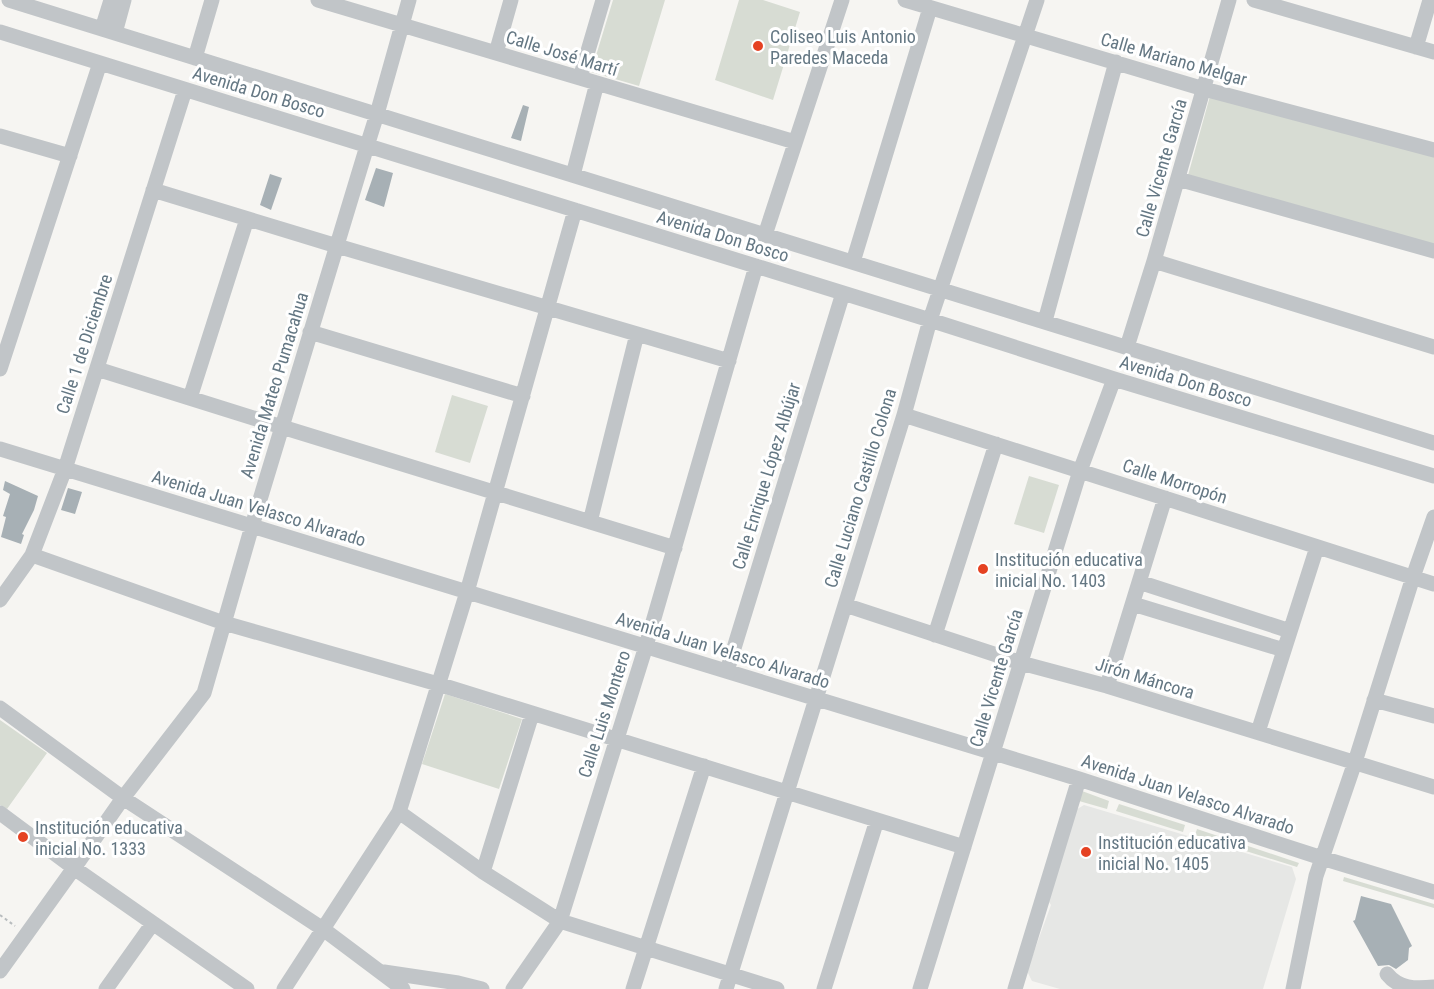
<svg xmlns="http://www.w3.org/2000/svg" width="1434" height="989" font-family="'Roboto Condensed',sans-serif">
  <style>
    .built { fill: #e6e7e5 }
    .green { fill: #d7dcd3 }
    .building { fill: #a7b0b5 }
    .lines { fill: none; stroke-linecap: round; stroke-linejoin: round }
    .path { stroke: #b8bcbe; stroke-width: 2; stroke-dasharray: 3 3; stroke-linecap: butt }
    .minor { stroke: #c1c5c8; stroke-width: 15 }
    .poi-dot { fill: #e54222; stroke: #fff; stroke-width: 2 }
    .labels { text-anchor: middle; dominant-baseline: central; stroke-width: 6; stroke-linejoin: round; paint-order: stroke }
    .poi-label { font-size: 18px; fill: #647783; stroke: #fff; text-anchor: start }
    .street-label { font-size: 18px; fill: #647783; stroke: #fff }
  </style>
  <rect width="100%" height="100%" fill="#f6f5f2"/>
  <path class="built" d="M1084 805 1292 867 1296 879 1263 989H1060L1032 981 1027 971 1051 905 1047 899 1074 811Z"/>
  <path class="green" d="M613 0H665L639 86 591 72Z
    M739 0H763L800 12 773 100 715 80Z
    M1210 96 1434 156V248L1187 179Z
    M452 395 488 406 470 463 435 452Z
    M1029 476 1059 485 1044 533 1014 524Z
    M445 694 522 719 499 789 422 764Z
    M0 720 47 753 7 809 0 805Z
    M1082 791 1109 801 1107 809 1079 801Z
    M1119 804 1185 825 1183 832 1116 811Z
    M1197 829 1299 863 1297 867 1195 835Z
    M1344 877 1434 904V908L1343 881Z"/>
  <path class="building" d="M523 105 529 107 521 141 511 138Z
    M376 168 393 173 384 207 365 200Z
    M270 174 282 178 271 210 260 205Z
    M5 481 38 496 34 510 22 534 24 535 21 544 1 537 6 517 3 516 10 494 3 490Z
    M68 488 82 492 75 514 61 510Z
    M1361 896 1391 904 1412 946 1409 948 1408 960 1396 969 1389 965 1378 966 1353 921 1355 920Z"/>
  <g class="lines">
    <path class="path" d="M0 915 15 926"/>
    <path class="minor" d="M9 0 1434 443
      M318 0 795 142
      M905 0 1204 89 1434 150
      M1254 0 1434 52
      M102 29 111 0
      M0 32 930 320 1114 379 1434 476
      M115 33 124 0
      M1416 47 1430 0
      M496 53 511 0
      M195 58 212 0
      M580 78 603 0
      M0 136 70 156
      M573 175 597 83
      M1178 179 1434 251
      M153 190 337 246 729 361
      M765 235 842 0
      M1154 261 1434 347
      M853 262 930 8
      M1045 321 1116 62
      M310 332 523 396
      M1127 347 1154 261 1229 0
      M0 369 100 63
      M97 369 282 427 675 548
      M190 398 247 219
      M904 415 1434 584
      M0 449 1079 779 1322 858 1434 892
      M590 522 637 334
      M32 555 224 623 438 684 964 847
      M1139 582 1290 631
      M0 600 32 555 65 469 185 90
      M1133 604 1284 650
      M845 605 1021 663 1107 686 1434 787
      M935 635 996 444
      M727 671 843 293
      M1107 686 1165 498
      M1374 700 1434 716
      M0 708 123 798 323 929 403 989
      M1258 732 1317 547
      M399 812 483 872 560 921 777 989
      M0 813 74 868 247 989
      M483 872 532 714
      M0 971 74 868 123 798 204 693 252 526 367 146 377 114 409 0
      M384 972 458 983 482 989
      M1387 974C1399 989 1415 989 1434 987
      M106 989 153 923
      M284 989 399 812 467 592 575 210
      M513 989 560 921 646 646 756 266
      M633 989 704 766
      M726 989 904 415 930 320 1037 0
      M824 989 877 820
      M920 989 1080 471 1114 379
      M1015 989 1079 779
      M1293 989 1316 876 1355 762 1413 577 1434 517"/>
  </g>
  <g class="poi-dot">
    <circle cx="758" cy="46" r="6"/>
    <circle cx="983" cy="569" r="6"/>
    <circle cx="23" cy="837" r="6"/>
    <circle cx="1086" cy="852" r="6"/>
  </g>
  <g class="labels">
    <g class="poi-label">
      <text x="770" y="36">Coliseo Luis Antonio<tspan x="770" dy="21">Paredes Maceda</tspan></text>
      <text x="995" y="559">Institución educativa<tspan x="995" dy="21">inicial No. 1403</tspan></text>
      <text x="35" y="827">Institución educativa<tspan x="35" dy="21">inicial No. 1333</tspan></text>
      <text x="1098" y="842">Institución educativa<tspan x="1098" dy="21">inicial No. 1405</tspan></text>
    </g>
    <g class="street-label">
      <text transform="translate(562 53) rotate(17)">Calle José Martí</text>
      <text transform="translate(1174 59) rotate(16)">Calle Mariano Melgar</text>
      <text transform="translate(259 92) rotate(17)">Avenida Don Bosco</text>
      <text transform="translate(1161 168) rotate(-74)">Calle Vicente García</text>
      <text transform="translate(723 236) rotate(17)">Avenida Don Bosco</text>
      <text transform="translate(84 344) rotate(-72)">Calle 1 de Diciembre</text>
      <text transform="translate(1186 381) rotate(17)">Avenida Don Bosco</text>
      <text transform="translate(274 385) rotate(-73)">Avenida Mateo Pumacahua</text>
      <text transform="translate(766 476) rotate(-73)">Calle Enrique López Albújar</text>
      <text transform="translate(1175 481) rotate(18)">Calle Morropón</text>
      <text transform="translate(860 488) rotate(-73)">Calle Luciano Castillo Colona</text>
      <text transform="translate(259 508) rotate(17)">Avenida Juan Velasco Alvarado</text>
      <text transform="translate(723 650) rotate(17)">Avenida Juan Velasco Alvarado</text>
      <text transform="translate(996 678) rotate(-73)">Calle Vicente García</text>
      <text transform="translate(1145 678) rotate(17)">Jirón Máncora</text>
      <text transform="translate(604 714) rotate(-72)">Calle Luis Montero</text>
      <text transform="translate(1188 794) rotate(18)">Avenida Juan Velasco Alvarado</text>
    </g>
  </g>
</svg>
